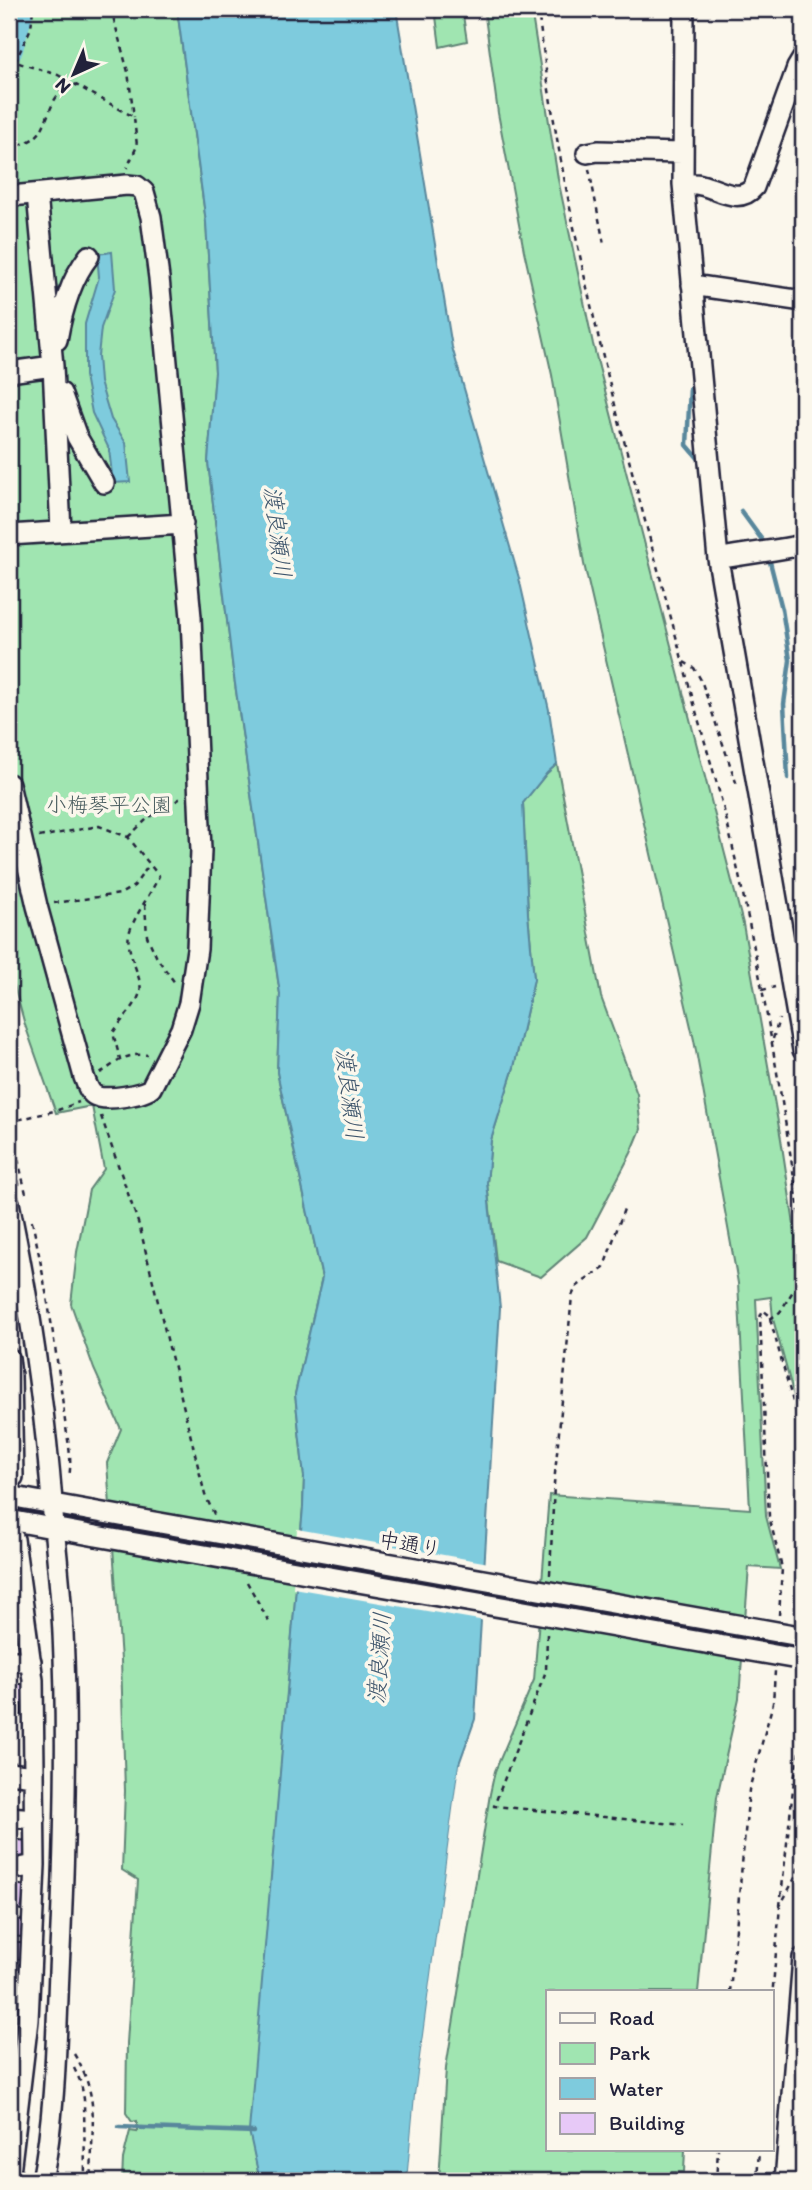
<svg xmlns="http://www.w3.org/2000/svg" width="812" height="2190" font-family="Itim,'Klee One',sans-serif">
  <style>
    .green { fill: #a0e5b1; stroke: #618476; stroke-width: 2 }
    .water { fill: #7ecbdd; stroke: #59879c; stroke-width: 2 }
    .pier { fill: #fbf7ec }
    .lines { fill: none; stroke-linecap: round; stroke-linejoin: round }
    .stream { stroke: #59879c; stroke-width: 4.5 }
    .river { stroke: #7ecbdd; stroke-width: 28 }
    .building { fill: #e7c9f7; stroke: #22223b; stroke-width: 2 }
    .minor-casing { stroke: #22223b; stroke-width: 24 }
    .path { stroke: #22223b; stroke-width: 2.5; stroke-dasharray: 5 5; stroke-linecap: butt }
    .minor { stroke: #fbf7ec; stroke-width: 19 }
    .minor-bridge-casing { stroke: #22223b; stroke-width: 24; stroke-linecap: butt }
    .minor-bridge { stroke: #fbf7ec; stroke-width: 19 }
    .labels { text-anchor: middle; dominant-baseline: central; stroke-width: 7; stroke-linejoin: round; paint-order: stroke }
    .park-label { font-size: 21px; fill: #485c5e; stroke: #fbf7ec }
    .street-label { font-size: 21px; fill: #22223b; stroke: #fbf7ec }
    .water-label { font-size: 23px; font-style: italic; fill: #3e556c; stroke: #fbf7ec }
  </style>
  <rect width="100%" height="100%" fill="#fbf7ec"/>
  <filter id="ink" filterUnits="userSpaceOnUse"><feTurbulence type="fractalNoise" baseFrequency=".0143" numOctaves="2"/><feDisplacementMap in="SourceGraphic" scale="14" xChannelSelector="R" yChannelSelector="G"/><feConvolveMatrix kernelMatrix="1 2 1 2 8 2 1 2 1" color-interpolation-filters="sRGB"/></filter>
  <g filter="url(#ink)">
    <path class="green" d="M9 9H177L206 222 215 372 208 462 233 670 280 994 277 1072 322 1278 295 1394 304 1477 303 1507 250 2131 260 2181H122L123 2159 130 2131 137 2132V2121L132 2122 126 2113 127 2043 138 1880 122 1870 125 1791 121 1660 107 1463 121 1429 94 1369 71 1304 77 1252 89 1190 104 1169 92 1106 56 1113 25 1025 9 967Z
      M435 9H462L467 41 440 47Z
      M484 9H531L558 179 593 344 743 924 781 1139 803 1284V1429L773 1319 771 1297 756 1299 766 1516 780 1569 749 1567 739 1698 717 1797 698 1992H548V2150H685L684 2172H672V2181H439L446 2068 490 1794 495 1771 534 1680 549 1495 750 1509 738 1283 694 1040 584 564 552 375 524 251 498 113Z
      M557 764 601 997 637 1094 641 1129 631 1153 587 1237 541 1277 496 1261 487 1183 491 1140 514 1067 534 979 528 914 523 803 547 773Z"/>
    <path class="water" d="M177 9H396L452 347 519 578 549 710 557 764 547 773 523 803 528 914 534 979 514 1067 491 1140 487 1183 500 1308 475 1719 459 1764 415 2095 407 2181H260L249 2131 303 1507 304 1477 295 1394 322 1278 277 1072 280 994 233 670 208 462 215 372 206 222Z
      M112 252 115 289 101 328 98 356 100 382 111 419 126 443 130 482 113 483 109 449 92 413 85 376V324L99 277 97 254Z"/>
    <path class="pier" d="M297 1529 489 1563 485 1621 293 1588Z
      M459 1764H463L419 2095 411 2181H407L415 2095Z"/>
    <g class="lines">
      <path class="stream" d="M690 388 687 445 698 458
        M741 511 765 544
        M769 558 782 609 790 660 784 704 788 778
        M119 2127 254 2132
        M801 2181 803 2162"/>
      <path class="river" d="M9 49 20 9"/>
    </g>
    <path class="building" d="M9 1684H25V1704H21V1715H9Z
      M9 1839 28 1841 25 1862 9 1860Z
      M9 1883 26 1886 21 1910 9 1907Z
      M9 1919 23 1920 22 1937 9 1936Z
      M9 1942H22L21 1959 9 1958Z
      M21 1989V2015H9V1990Z
      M9 2017H15L16 2058H9Z"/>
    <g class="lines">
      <defs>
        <path id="minor" d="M684 9 683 184 718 559 803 1050
          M587 153 598 151 682 153
          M683 184C689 184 695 183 701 185 719 189 739 205 754 187L797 68 803 58
          M37 194 53 366 61 531
          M692 285 803 301
          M57 340C62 311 70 280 89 256
          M9 372 53 366
          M61 393 77 437 104 483
          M9 535 183 524
          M718 559C747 553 774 551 803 545
          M9 784 37 906 84 1077C87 1084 89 1093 96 1096 105 1101 144 1095 151 1088L181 1029 189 1003 197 949 201 850 191 617 159 278 151 217 144 192 137 186 127 185 11 196
          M9 1203C29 1301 44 1401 52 1501 55 1545 61 1588 63 1633 68 1738 65 1844 60 1950 56 2027 57 2105 42 2181
          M9 1358 11 1376 13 1477
          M9 1496 92 1511
          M9 1520 96 1536
          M9 1661H31
          M9 1773 34 1776
          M9 1817 35 1819
          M9 1870 35 1865
          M9 2181 28 2020 35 1865 33 1680 14 1539
          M785 2181 803 1958"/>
      </defs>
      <use href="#minor" class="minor-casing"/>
      <path class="path" d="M111 9 128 72 134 117
        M538 9C565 241 633 474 693 700 704 741 717 781 727 822 759 960 783 1099 803 1239
        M9 60 58 75 134 117 137 146 127 168
        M15 62 31 28 33 9
        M9 148C44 139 40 132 53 103 57 94 65 88 71 81
        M589 169 604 244
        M684 662 694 668 701 680 738 788
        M39 837 99 826 128 837 159 876C152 892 133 918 129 934 125 952 144 980 140 992 136 1008 121 1019 113 1033L120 1059
        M128 837 148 818 181 798
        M54 903 120 894 134 886 149 865
        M145 904 147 936 157 958 175 983
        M762 990 775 987
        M773 1039 779 1019
        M100 1073C119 1062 123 1053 148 1055
        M101 1116 140 1228 205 1495 215 1516
        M9 1120 27 1198
        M9 1122 58 1110 79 1102
        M9 1141 20 1188
        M32 1221C46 1285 56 1348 64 1413 66 1433 73 1457 69 1477
        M770 1319 780 1312 803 1275
        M550 1575 554 1484 572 1296 576 1287 604 1267 625 1206
        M247 1582 269 1622
        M779 1615 782 1568 769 1516 760 1317 763 1310 769 1315 803 1438
        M547 1634 546 1671 494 1806 683 1825
        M780 1906 794 1780 803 1729
        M730 1992 749 1790 773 1703 775 1671
        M772 1998 780 1906 796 1876 803 1848
        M74 2054C103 2101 89 2131 92 2181
        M74 2068 81 2083 84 2099 85 2181
        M716 2181 718 2150
        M757 2181 759 2150"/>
      <use href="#minor" class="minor"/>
      <defs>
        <path id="minor-bridge" d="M92 1511 794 1635
          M96 1536 792 1658"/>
      </defs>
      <use href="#minor-bridge" class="minor-bridge-casing"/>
      <use href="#minor-bridge" class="minor-bridge"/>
    </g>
  </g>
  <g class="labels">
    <g class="park-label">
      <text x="109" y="804">小梅琴平公園</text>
    </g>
    <g class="street-label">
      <text transform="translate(410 1544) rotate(10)">中通り</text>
    </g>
    <g class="water-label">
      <text transform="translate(278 532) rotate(83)">渡良瀬川</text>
      <text transform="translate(350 1094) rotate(83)">渡良瀬川</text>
      <text transform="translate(379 1658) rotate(-86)">渡良瀬川</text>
    </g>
  </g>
  <rect width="812" height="2190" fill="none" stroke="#fbf7ec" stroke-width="35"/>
  <rect x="18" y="18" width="777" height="2155" fill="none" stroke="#22223b" stroke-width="2.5" filter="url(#ink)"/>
  <rect x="546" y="1990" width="228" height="161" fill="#fbf7ec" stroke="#a4a2a5" stroke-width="2"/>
  <rect x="560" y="2013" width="35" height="10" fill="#fbf7ec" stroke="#a4a2a5" stroke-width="2"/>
  <text x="609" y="2025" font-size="21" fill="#22223b">Road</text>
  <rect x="560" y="2043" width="35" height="21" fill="#a0e5b1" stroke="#a4a2a5" stroke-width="2"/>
  <text x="609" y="2060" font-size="21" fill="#22223b">Park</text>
  <rect x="560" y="2078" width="35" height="21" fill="#7ecbdd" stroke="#a4a2a5" stroke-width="2"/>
  <text x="609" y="2096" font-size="21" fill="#22223b">Water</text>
  <rect x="560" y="2113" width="35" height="21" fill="#e7c9f7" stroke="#a4a2a5" stroke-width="2"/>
  <text x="609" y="2130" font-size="21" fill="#22223b">Building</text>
  <g transform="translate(74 74) rotate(224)" stroke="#fbf7ec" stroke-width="5" paint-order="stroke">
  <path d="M0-5L12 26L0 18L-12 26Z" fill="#22223b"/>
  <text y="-10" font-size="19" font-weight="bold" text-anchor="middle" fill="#22223b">N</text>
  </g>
</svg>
